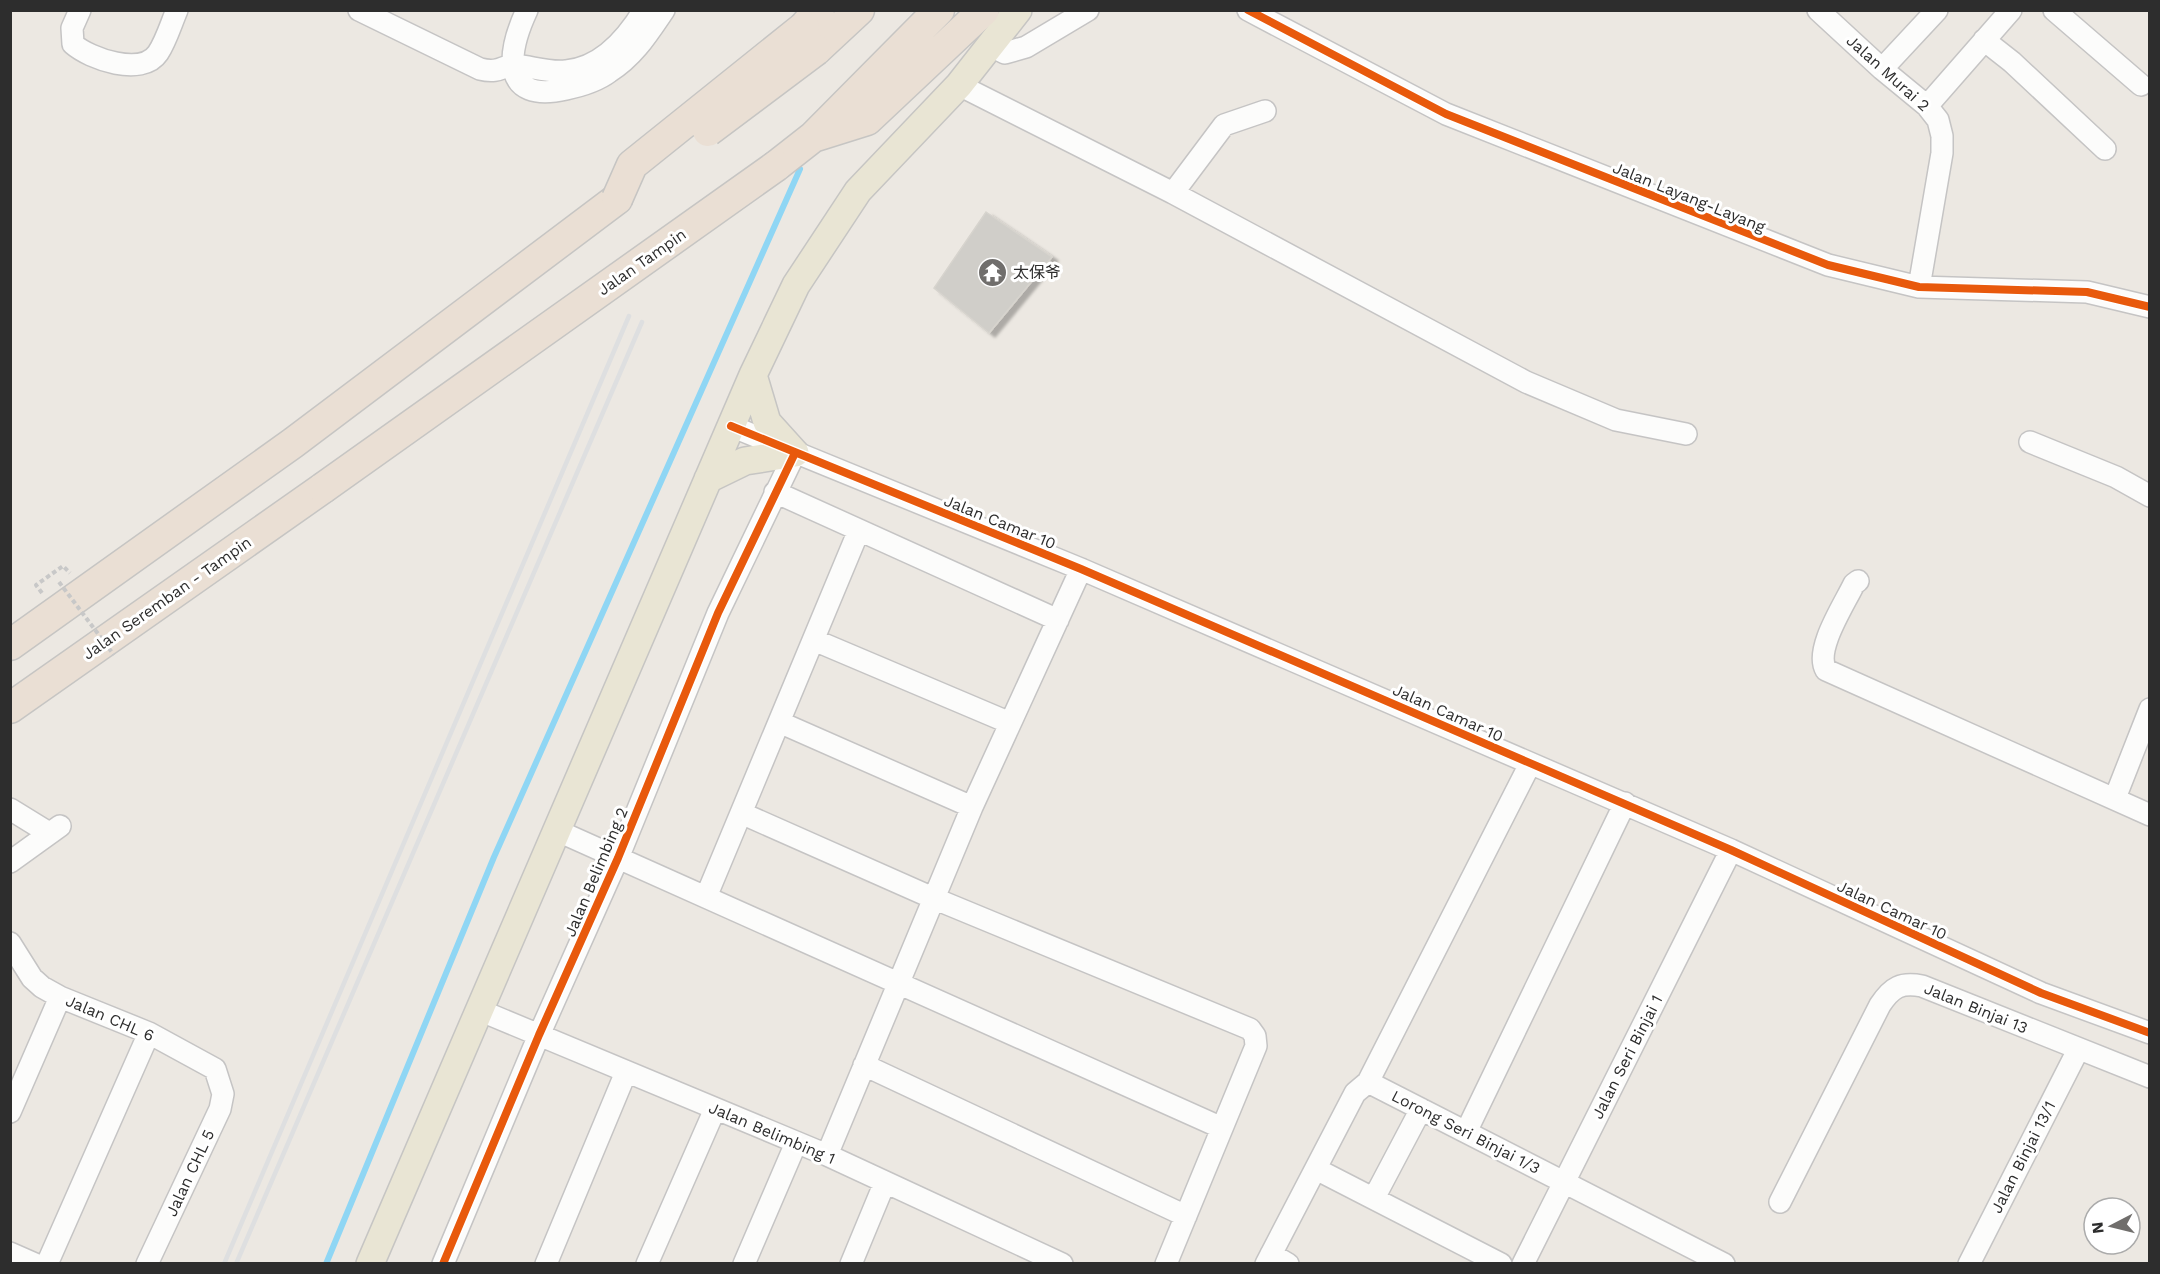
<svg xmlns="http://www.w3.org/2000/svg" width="2160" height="1274" font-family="'Work Sans','Noto Sans SC',sans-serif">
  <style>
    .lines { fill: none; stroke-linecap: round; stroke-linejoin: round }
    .stream { stroke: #8fd6f4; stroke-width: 6 }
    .building { fill: #d0cec9; stroke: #d7d4ce; stroke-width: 1.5; filter: url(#shadow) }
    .minor-casing { stroke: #c5c4c4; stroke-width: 24 }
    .major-casing { stroke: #c6c5c3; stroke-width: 30 }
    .highway-casing { stroke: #c6c5c3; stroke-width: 33 }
    .path { stroke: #c8c8c8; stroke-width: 4; stroke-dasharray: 4.5 3; stroke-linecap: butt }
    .minor { stroke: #fcfcfb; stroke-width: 21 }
    .major { stroke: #e9e5d4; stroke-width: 27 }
    .highway { stroke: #eadfd4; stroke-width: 30 }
    .rail { stroke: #dedfe0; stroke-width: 4.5 }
    .highway-bridge-casing { stroke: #c6c5c3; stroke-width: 33; stroke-linecap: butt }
    .path-bridge { stroke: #c8c8c8; stroke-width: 4; stroke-dasharray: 4.5 3; stroke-linecap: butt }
    .highway-bridge { stroke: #eadfd4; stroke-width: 30 }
    .cycleway-casing { stroke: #fff; stroke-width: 11 }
    .cycleway { stroke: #e8590c; stroke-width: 8 }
    .labels { text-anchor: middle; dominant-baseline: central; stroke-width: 6; stroke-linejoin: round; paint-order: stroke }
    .street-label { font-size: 16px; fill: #2d2d2d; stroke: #fff }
    .poi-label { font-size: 16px; fill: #2d2d2d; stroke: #fff; text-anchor: start }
  </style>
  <defs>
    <filter id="shadow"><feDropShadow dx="6" dy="4" stdDeviation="1.5" flood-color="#0004"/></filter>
  </defs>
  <rect width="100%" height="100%" fill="#ece8e2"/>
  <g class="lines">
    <path class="stream" d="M326 1264 494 857 800 169"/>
  </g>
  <path class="building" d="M986 212 1052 257 989 333 934 288Z"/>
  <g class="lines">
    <defs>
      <path id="minor" d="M80 10 72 28 73 44C90 59 142 77 158 53 166 41 171 24 177 10
        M359 10 480 69C500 74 503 65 515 65 533 67 549 73 566 71 601 68 627 38 644 10
        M527 10C507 53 500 104 566 89 580 86 597 81 609 72 634 56 647 35 664 10
        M1248 10 1446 114 1828 265 1919 287 2087 292 2150 307
        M1818 10 1882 69 1927 106 1938 120 1942 136V153L1919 287
        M2054 10 2141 85
        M1984 40 2012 62 2105 149
        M991 46 1005 53 1026 47 1088 10
        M1882 69 1937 10
        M959 85 1173 193 1526 382 1616 420 1686 434
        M1927 106 2011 10
        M1173 193 1224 125 1265 111
        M731 426 1081 569 1731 850 2041 993 2150 1033
        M2030 442 2116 477 2150 496
        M775 492 1058 620
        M1858 581 1854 584C1844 605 1814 650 1826 670L2150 815
        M814 640 1010 723
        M779 722 972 807
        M2115 798 2150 709
        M10 809 49 833
        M741 813 933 898 1250 1029 1255 1036 1256 1046 1166 1264
        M558 831 1222 1128
        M10 862 60 826
        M706 897 859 530
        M10 943 32 978 42 987 60 997 149 1033 215 1069 223 1094 220 1109 147 1264
        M479 1010 827 1155 1062 1264
        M864 1065 1186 1216
        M1368 1082 1724 1264
        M10 1112 60 997
        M1466 1132 1625 803
        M827 1155 972 807 1081 569
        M1316 1169 1501 1264
        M1374 1198 1421 1109
        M1780 1202 1880 1005C1892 987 1901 982 1922 986L2150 1077
        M10 1253 35 1264
        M1271 1254 1288 1264
        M47 1264 149 1033
        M443 1264 539 1035 618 858 718 613 795 453
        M546 1264 626 1072
        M647 1264 715 1109
        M744 1264 796 1143
        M851 1264 885 1182
        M1266 1264 1355 1093 1368 1082 1530 764
        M1523 1264 1731 850
        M1969 1264 2078 1050"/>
      <path id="major" d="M753 375 767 422 795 453
        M708 479 745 461 795 453
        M370 1264 753 375 796 285 858 191 959 85 1018 10"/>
      <path id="highway" d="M804 27 819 10
        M816 50 859 10
        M816 136 867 120 984 10
        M776 166 813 137 939 10
        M10 645 293 443 617 199
        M10 708 323 488"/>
    </defs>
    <use href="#minor" class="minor-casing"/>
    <use href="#major" class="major-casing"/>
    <use href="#highway" class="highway-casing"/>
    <path class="path" d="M42 593 36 585 63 566 70 573"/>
    <use href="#minor" class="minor"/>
    <use href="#major" class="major"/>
    <use href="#highway" class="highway"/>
    <path class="rail" d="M224 1264 629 316
      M236 1264 642 322"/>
    <defs>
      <path id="highway-bridge" d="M708 131 816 50
        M617 199 632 165 804 27
        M323 488 776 166"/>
    </defs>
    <use href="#highway-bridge" class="highway-bridge-casing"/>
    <path class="path-bridge" d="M59 582 114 655"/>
    <use href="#highway-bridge" class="highway-bridge"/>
    <defs>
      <path id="cycleway" d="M1248 10 1446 114 1828 265 1919 287 2087 292 2150 307
        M731 426 1081 569 1731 850 2041 993 2150 1033
        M443 1264 539 1035 618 858 718 613 795 453"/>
    </defs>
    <use href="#cycleway" class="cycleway-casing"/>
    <use href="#cycleway" class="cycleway"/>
  </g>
  <defs>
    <symbol id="temple-disc" viewBox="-11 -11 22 22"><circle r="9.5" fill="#706e6c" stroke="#fff"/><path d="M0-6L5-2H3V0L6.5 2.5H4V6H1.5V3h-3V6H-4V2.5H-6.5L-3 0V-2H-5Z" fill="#fff"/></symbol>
  </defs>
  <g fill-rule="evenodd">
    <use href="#temple-disc" x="976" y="256" width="33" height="33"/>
  </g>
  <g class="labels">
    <g class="street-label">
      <text transform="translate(1888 73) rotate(42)">Jalan Murai 2</text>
      <text transform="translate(1689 197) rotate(22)">Jalan Layang-Layang</text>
      <text transform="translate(642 262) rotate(-35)">Jalan Tampin</text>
      <text transform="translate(1000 522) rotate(22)">Jalan Camar 10</text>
      <text transform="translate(167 598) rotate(-35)">Jalan Seremban - Tampin</text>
      <text transform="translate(1448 713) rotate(24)">Jalan Camar 10</text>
      <text transform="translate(596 872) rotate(-67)">Jalan Belimbing 2</text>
      <text transform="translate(1892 910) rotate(25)">Jalan Camar 10</text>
      <text transform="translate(1976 1008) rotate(22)">Jalan Binjai 13</text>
      <text transform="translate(110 1018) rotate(23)">Jalan CHL 6</text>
      <text transform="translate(1627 1057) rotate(-63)">Jalan Seri Binjai 1</text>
      <text transform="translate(1466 1132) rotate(27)">Lorong Seri Binjai 1/3</text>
      <text transform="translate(772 1133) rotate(23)">Jalan Belimbing 1</text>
      <text transform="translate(2023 1157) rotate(-63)">Jalan Binjai 13/1</text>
      <text transform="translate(190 1173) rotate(-65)">Jalan CHL 5</text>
    </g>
    <g class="poi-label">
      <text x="1013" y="272">太保爷</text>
    </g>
  </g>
  <rect width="2160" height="1274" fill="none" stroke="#2d2d2d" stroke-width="24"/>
  <g transform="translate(2112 1226) rotate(263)"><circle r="28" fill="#ffffff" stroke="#ababab" stroke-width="1.5"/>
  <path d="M0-4.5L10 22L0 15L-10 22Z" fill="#706e6c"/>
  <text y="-9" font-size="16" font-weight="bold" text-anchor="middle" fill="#2d2d2d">N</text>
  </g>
</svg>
